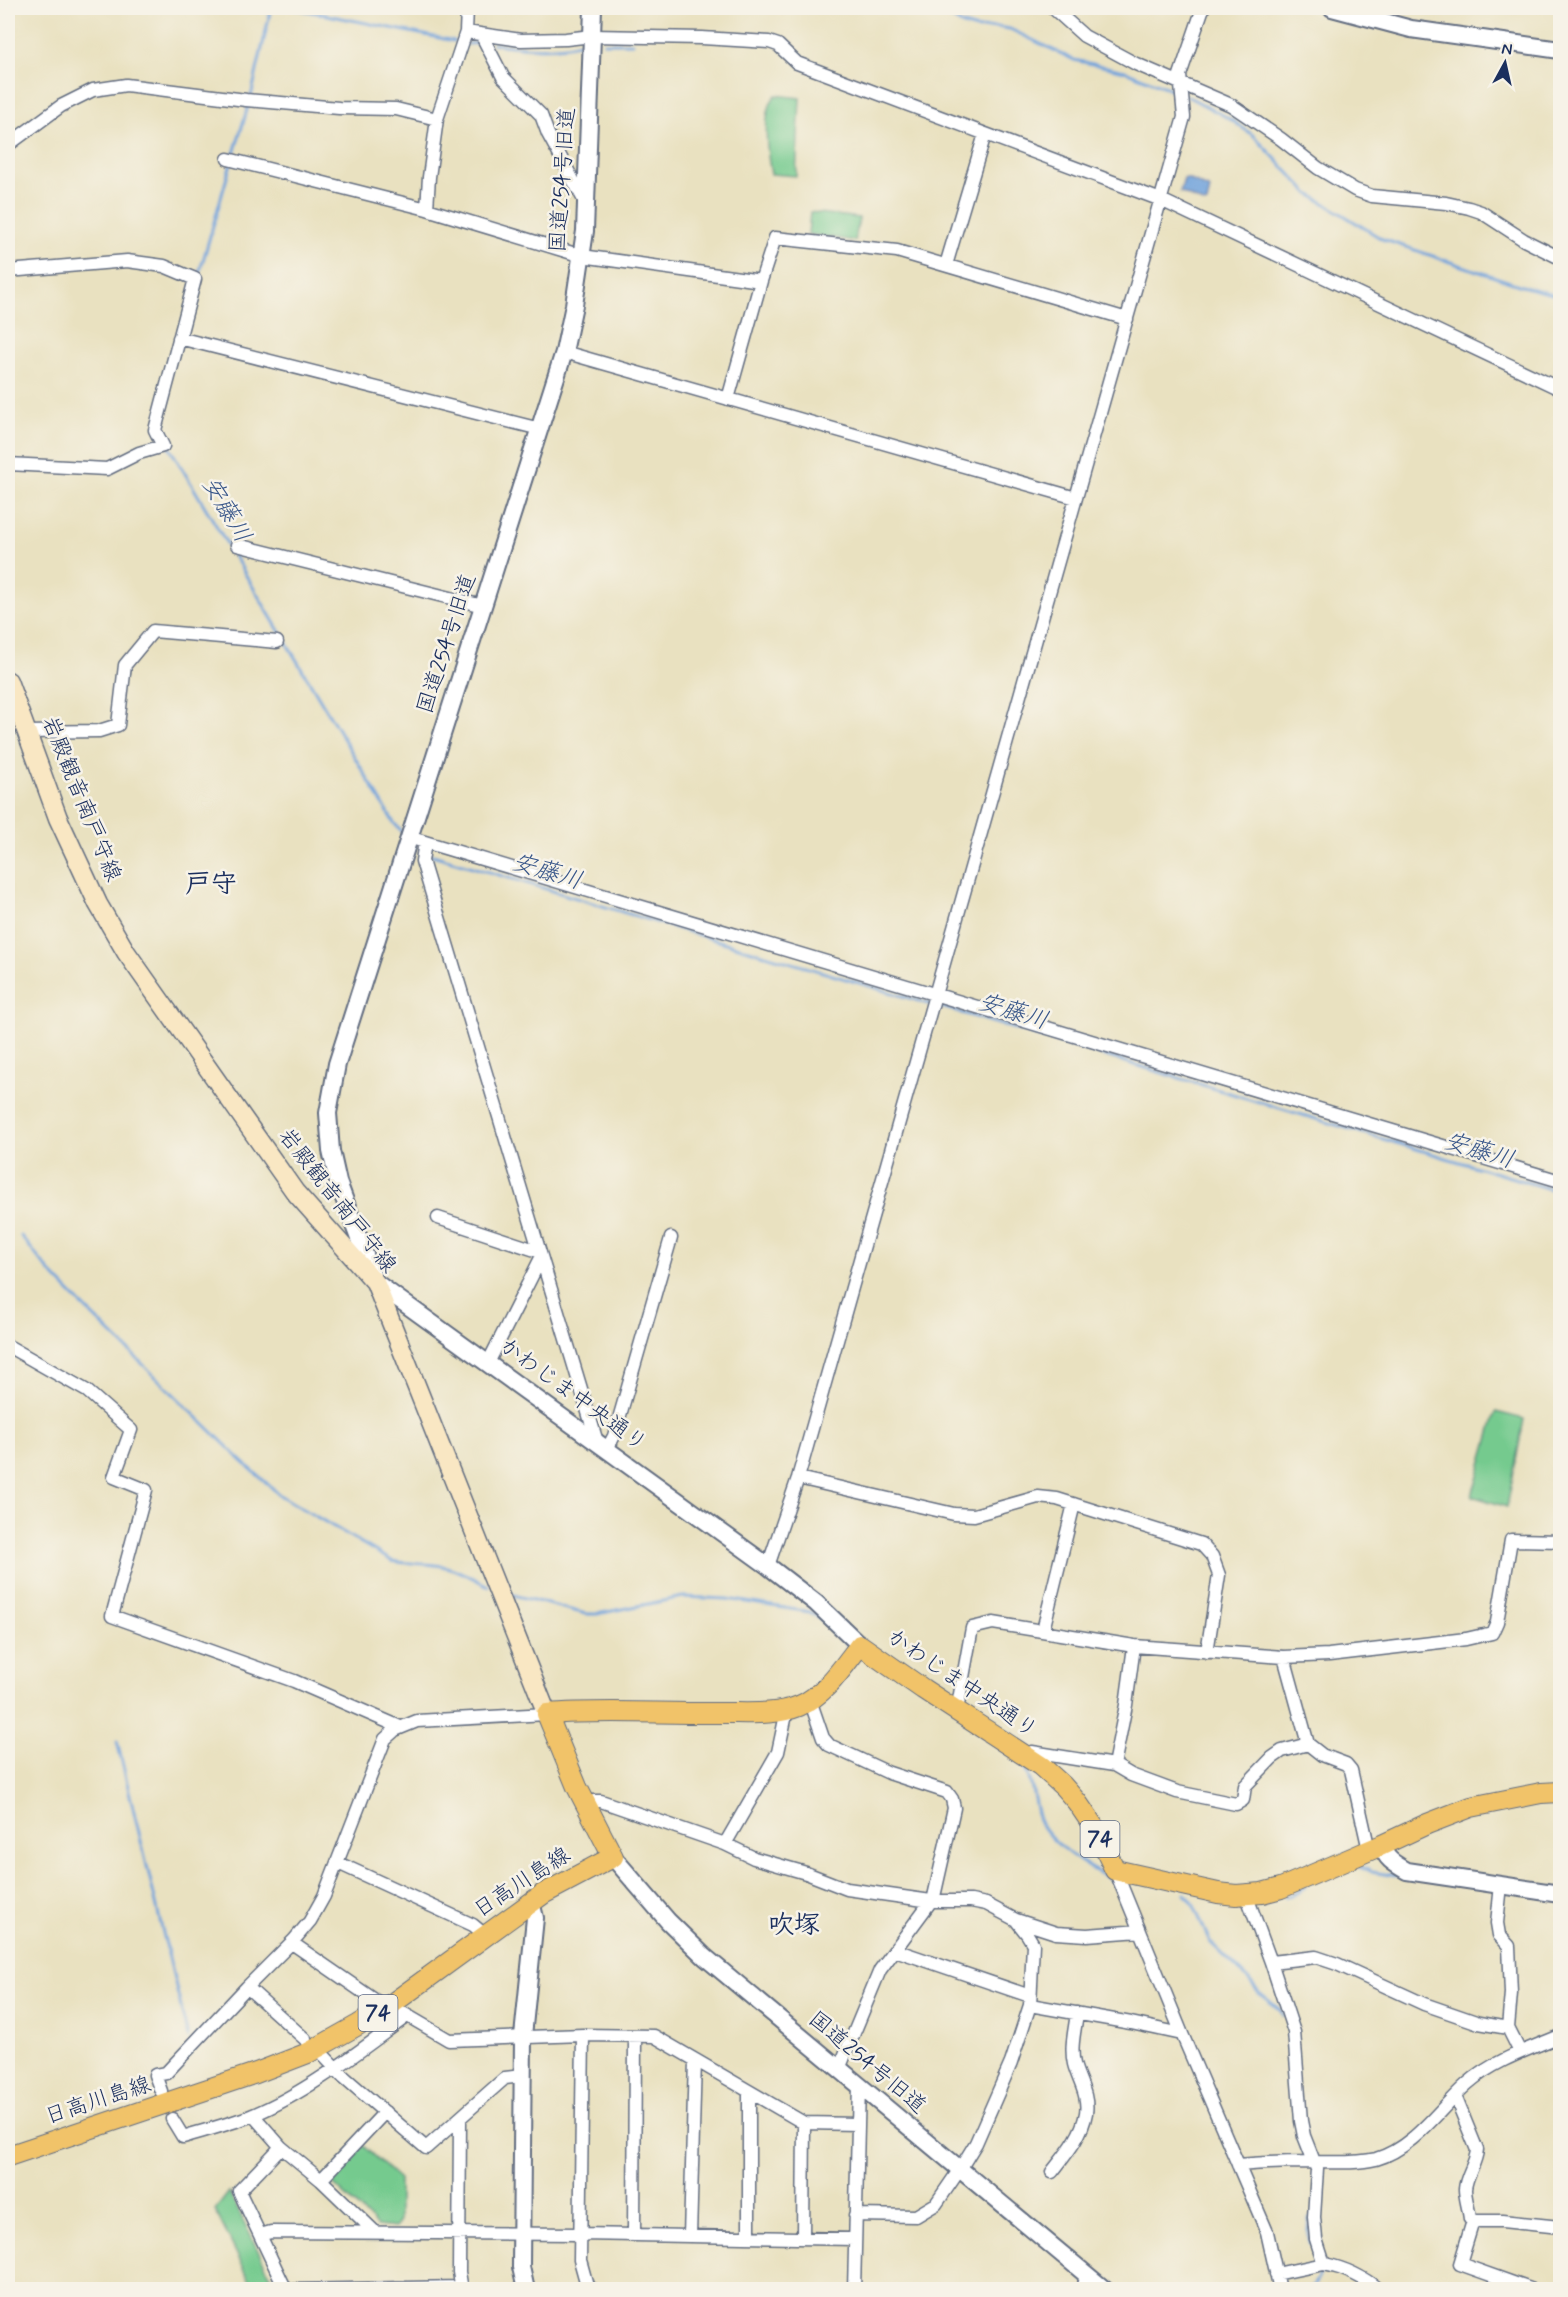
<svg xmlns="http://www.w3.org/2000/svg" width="1568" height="2297" font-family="Mynerve,'Klee One',sans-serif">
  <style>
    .green { fill: #75ca8e; stroke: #487c76; stroke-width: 1.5 }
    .water { fill: #70a2db; stroke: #46689c; stroke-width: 1.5 }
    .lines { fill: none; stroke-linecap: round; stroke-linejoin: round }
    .stream { stroke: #70a2db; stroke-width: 3 }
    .minor-casing { stroke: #636d80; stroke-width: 15 }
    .tertiary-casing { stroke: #636d80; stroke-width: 20 }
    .secondary-casing { stroke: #636d80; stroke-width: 21 }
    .primary-casing { stroke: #636d80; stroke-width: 22 }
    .minor { stroke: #fff; stroke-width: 12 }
    .tertiary { stroke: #fff; stroke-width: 16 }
    .secondary { stroke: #f9e7c3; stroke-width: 18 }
    .primary { stroke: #f1c369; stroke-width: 20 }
    .labels { text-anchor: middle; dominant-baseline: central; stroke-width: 5; stroke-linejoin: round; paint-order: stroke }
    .shield { fill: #f7f3e8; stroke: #5d6a87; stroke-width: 1.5 }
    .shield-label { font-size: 21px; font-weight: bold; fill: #1b2f5e }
    .street-label { font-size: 22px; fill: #1b2f5e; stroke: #f7f3e8 }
    .water-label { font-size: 24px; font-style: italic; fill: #39578a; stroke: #f7f3e8 }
    .quarter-label { font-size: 26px; font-weight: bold; fill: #1b2f5e; stroke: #f7f3e8 }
  </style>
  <rect width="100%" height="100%" fill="#f7f3e8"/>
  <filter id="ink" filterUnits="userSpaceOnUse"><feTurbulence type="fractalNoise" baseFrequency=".0167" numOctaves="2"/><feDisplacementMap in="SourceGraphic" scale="12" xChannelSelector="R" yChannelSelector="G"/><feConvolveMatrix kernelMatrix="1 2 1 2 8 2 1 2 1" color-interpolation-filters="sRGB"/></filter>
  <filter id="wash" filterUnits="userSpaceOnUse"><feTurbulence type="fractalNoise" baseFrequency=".008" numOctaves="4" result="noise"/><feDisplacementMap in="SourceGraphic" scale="24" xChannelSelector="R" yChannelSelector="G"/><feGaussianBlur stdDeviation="1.35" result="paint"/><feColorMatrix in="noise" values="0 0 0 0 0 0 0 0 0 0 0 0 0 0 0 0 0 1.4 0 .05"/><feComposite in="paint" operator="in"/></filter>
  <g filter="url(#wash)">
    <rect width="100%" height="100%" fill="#e9e1c0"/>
    <path class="green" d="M776 95 800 98 796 176 771 174C767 154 761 110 776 95Z
      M810 212 859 218 855 241 808 234Z
      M1496 1412 1524 1419 1507 1507 1472 1496Z
      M359 2146H363L399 2179V2223L395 2228 377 2226 332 2183 330 2176Z
      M229 2192 277 2289H254L215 2210Z"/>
    <path class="water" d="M1186 178 1210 189 1207 203 1205 204 1180 192 1184 179Z"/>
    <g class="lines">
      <path class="stream" d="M293 8 454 41
        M934 8 963 25 977 29 997 27 1010 29 1074 60 1125 71 1178 92
        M604 43H632
        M468 44 478 43
        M493 44C522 47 552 51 580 43
        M1187 96 1230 119 1254 136 1308 193 1382 239 1522 286 1560 296
        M251 97 271 8
        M233 157 249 103
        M198 278 231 163
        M168 445 394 823 404 834
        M426 853 929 1004
        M935 1005 1560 1192
        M21 1236 49 1271 81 1304 242 1461 281 1496 392 1561C406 1564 420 1563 435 1565 455 1567 471 1577 488 1586
        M506 1593 586 1614H597L683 1597 727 1599 810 1612 821 1619 850 1647
        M117 1741 188 2037
        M1021 1764C1033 1778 1033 1799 1038 1817 1044 1840 1091 1870 1112 1879
        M1355 1865 1372 1872 1403 1877
        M1185 1894 1194 1906 1210 1942 1248 1979 1259 1993 1280 2010 1283 2015
        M1284 1897 1292 1895 1305 1888
        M1290 2053 1293 2100
        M1298 2134 1303 2150
        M1309 2218 1308 2233 1311 2244
        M1311 2290 1321 2272 1319 2267"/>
    </g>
  </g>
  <g filter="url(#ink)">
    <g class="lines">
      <defs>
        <path id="minor" d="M1053 8 1084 36 1136 64 1231 105 1281 139 1318 168 1355 190 1372 196 1446 203 1469 208 1481 212 1524 240 1560 258
          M466 32 521 40 566 39 592 36 702 38 769 42 778 45 797 63 1161 200 1560 389
          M482 36 503 77 541 115 548 134 585 202
          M8 145 61 106 93 90 126 85 246 100 339 108 396 109 437 119
          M228 159 427 209 582 256 761 281 775 238 897 251 1127 319
          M427 209 429 177 437 119 466 32 467 8
          M946 265 985 134
          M8 271 127 261 164 266 195 279 155 430 163 446 139 453 107 469 8 464
          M179 338 540 429
          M564 352 1076 498
          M728 399 761 281
          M237 545 483 606
          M27 732 99 731 118 725 125 665 153 631 277 642
          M408 837 1560 1181
          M425 842 422 861 597 1442
          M438 1218 538 1251
          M8 1346 87 1391 131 1430 114 1477 146 1490 112 1616 294 1681 400 1727
          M488 1363 541 1258
          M607 1449 614 1436 671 1238
          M798 1478 954 1514 974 1515 1038 1497 1057 1499 1201 1544 1212 1556 1219 1575 1207 1652
          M768 1566 798 1478 1184 117 1180 75 1203 8
          M1043 1630 1074 1504
          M1284 1657 1308 1744
          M810 1700 823 1738 829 1745 889 1773 947 1792 952 1799 954 1808 933 1901
          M955 1710 958 1705 972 1628 993 1623 1134 1646 1284 1657 1329 1655 1466 1639 1492 1633 1497 1622 1511 1540 1560 1541
          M1024 1754 1032 1752 1114 1765 1131 1775 1177 1792 1236 1804 1243 1800 1245 1786 1272 1758 1282 1751 1308 1744 1322 1755 1346 1764 1351 1770 1369 1850
          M1114 1765 1126 1705 1134 1646
          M584 1801H601L725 1844 754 1858 806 1873 847 1889 931 1901H971L986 1904 1016 1920 1027 1934 1033 1944 1030 2005 1011 2063 976 2143 960 2169 936 2204 916 2216 855 2215
          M725 1844 778 1752 787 1710
          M338 1863 473 1925 485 1935
          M1115 1870 1182 2034 1267 2232 1280 2290
          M1501 1885 1497 1923 1499 1935 1509 1946 1511 1993 1508 2028 1520 2052
          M1246 1894 1271 1962 1294 2032 1301 2121 1304 2136 1317 2169 1314 2217 1316 2239 1324 2264C1345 2268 1362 2276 1379 2290
          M1016 1920 1056 1933 1087 1935 1140 1931
          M292 1943 376 2001
          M895 1950 1030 1996
          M1271 1962 1316 1957 1337 1964 1424 2004 1479 2023 1508 2028
          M247 1987 305 2039
          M393 2003 401 2012 449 2040 583 2035 654 2036 804 2123 857 2124
          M1030 2005 1131 2023 1182 2034
          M583 2035 580 2260 588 2289 595 2290
          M325 2057 344 2077 426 2148 505 2078 522 2076
          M839 2069 880 1970 931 1901
          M161 2091 155 2075 166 2073 247 1987 294 1940 310 1921 324 1896 385 1739 395 1730 417 1721 547 1714
          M1455 2096 1477 2150C1476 2164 1466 2175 1465 2189 1465 2198 1469 2209 1470 2219L1473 2221 1460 2264 1533 2290
          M253 2115 281 2147 321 2180 376 2233
          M172 2119 183 2137C206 2130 230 2124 253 2115 305 2094 361 2050 407 2016
          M460 2120 459 2272 462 2290
          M281 2147 239 2191 286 2290
          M1238 2165C1263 2163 1287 2162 1312 2162 1332 2162 1355 2164 1376 2159 1414 2148 1439 2109 1467 2084 1493 2061 1529 2049 1560 2036
          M1052 2172C1066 2154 1082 2136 1086 2113 1089 2095 1078 2080 1074 2064 1070 2047 1075 2030 1077 2013
          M321 2180 385 2112
          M1473 2221H1502L1560 2227
          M260 2235 271 2232 581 2234 854 2239
          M634 2235 635 2036
          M690 2236 695 2060
          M749 2237V2093
          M803 2238 804 2123
          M1276 2274 1324 2264
          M294 2290 462 2287
          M854 2290 859 2085
          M1081 2290 1087 2274"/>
        <path id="tertiary" d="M593 8 585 231 574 305 564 352 337 1064 328 1113 331 1151 338 1182 375 1282 768 1566 816 1603 860 1645
          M1332 8 1411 29 1560 50
          M1382 1845C1385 1859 1395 1864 1407 1871L1560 1894
          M613 1857 668 1921 705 1957 1105 2290
          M526 2290 521 2267 523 2036 535 1918 531 1902"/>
        <path id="secondary" d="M8 681 58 818 98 904 126 952 295 1192 375 1282 547 1714"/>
        <path id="primary" d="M8 2156 256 2073 308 2053 358 2025 393 2003 543 1894 613 1857 577 1787 547 1714C606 1709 666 1714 726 1713 749 1713 777 1715 799 1706 825 1695 843 1667 860 1645L923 1689 1041 1766 1063 1786 1077 1802 1096 1830 1115 1870 1218 1893 1236 1895 1262 1893 1281 1888 1382 1845 1427 1824 1471 1807 1541 1793 1560 1792"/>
      </defs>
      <use href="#minor" class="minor-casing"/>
      <use href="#tertiary" class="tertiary-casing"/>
      <use href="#secondary" class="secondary-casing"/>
      <use href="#primary" class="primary-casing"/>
      <use href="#minor" class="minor"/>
      <use href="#tertiary" class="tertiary"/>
      <use href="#secondary" class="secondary"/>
      <use href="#primary" class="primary"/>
    </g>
  </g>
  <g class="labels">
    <g class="shield">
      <rect x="1080.5" y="1821" width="39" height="36" rx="4.5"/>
      <rect x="358.5" y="1995" width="39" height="36" rx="4.5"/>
    </g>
    <g class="shield-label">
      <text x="1100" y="1839">74</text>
      <text x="378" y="2013">74</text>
    </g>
    <g class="street-label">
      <text transform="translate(563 180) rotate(-86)">国道254号旧道</text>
      <text transform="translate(447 644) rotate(-72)">国道254号旧道</text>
      <text transform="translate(81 799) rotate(68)">岩殿観音南戸守線</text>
      <text transform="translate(337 1201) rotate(52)">岩殿観音南戸守線</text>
      <text transform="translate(573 1395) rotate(36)">かわじま中央通り</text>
      <text transform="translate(962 1684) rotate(34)">かわじま中央通り</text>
      <text transform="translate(522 1883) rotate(-33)">日高川島線</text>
      <text transform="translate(867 2063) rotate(40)">国道254号旧道</text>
      <text transform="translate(98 2101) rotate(-18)">日高川島線</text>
    </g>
    <g class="water-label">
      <text transform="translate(226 510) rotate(59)">安藤川</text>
      <text transform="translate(547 872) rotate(17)">安藤川</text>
      <text transform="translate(1013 1012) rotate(17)">安藤川</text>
      <text transform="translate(1479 1151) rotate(17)">安藤川</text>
    </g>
    <g class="quarter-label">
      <text x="211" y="885">戸守</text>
      <text x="794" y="1926">吹塚</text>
    </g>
  </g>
  <rect width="1568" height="2297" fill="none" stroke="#f7f3e8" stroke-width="30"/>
  <g transform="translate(1505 63) rotate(8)" stroke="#f7f3e8" stroke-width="4.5" paint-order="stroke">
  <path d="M0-4.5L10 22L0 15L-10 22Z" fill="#1b2f5e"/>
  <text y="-9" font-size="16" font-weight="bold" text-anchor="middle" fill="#1b2f5e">N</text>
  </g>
</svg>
